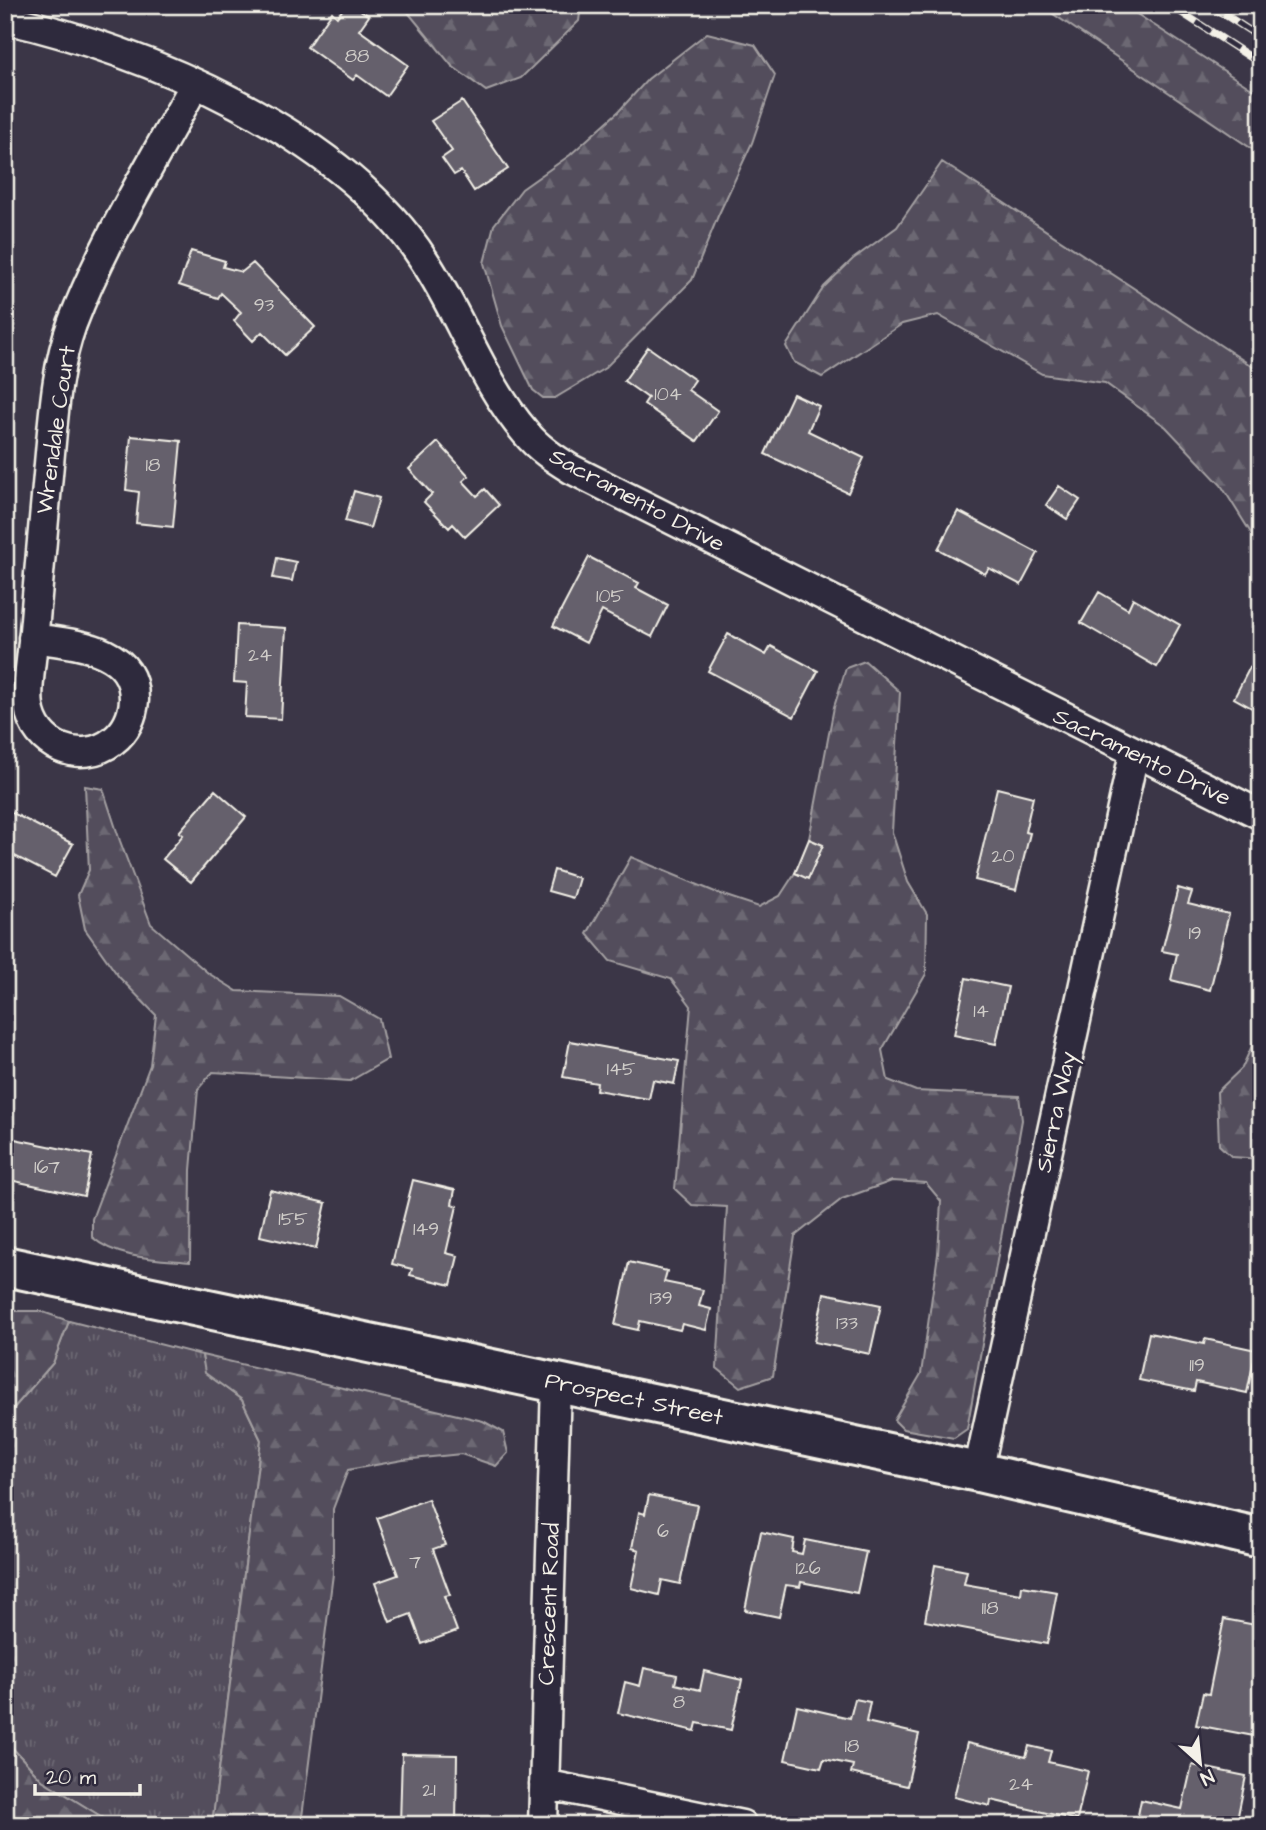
<svg xmlns="http://www.w3.org/2000/svg" width="1266" height="1830" font-family="'Architects Daughter',sans-serif">
<defs>
<pattern id="grass-tufts" width="24" height="20" patternUnits="userSpaceOnUse" patternTransform="scale(1.75)"><rect width="24" height="20" fill="#534e5c"/><path d="M3 7l-1-3M5 7V3M7 7l1-3M15 17l-1-3M17 17v-4M19 17l1-3" fill="none" stroke="#6c6873"/></pattern>
<pattern id="forest-firs" width="22" height="20" patternUnits="userSpaceOnUse" patternTransform="scale(1.75)"><rect width="22" height="20" fill="#534e5c"/><path d="M5 1l3.5 6h-7zM16 11l3.5 6h-7z" fill="#6c6873"/></pattern>
</defs>
<rect width="100%" height="100%" fill="#3b3647"/>
<filter id="ink" filterUnits="userSpaceOnUse"><feTurbulence type="fractalNoise" baseFrequency=".0143" numOctaves="2"/><feDisplacementMap in="SourceGraphic" scale="14" xChannelSelector="R" yChannelSelector="G"/><feConvolveMatrix kernelMatrix="1 2 1 2 8 2 1 2 1" color-interpolation-filters="sRGB"/></filter>
<g filter="url(#ink)">
<!-- grass -->
<path fill="url(#grass-tufts)" stroke="#a4a0a2" stroke-width="2" d="M69,1321L202,1355L206,1373L242,1400L261,1440L212,1825H115L42,1780L5,1740V1418L53,1363Z"/>
<!-- forest -->
<path fill="url(#forest-firs)" stroke="#a4a0a2" stroke-width="2" d="M402,5H581L579,21L521,78L486,91L452,66Z
M1040,5H1123L1261,95V155Z
M707,33L755,45L775,75L752,143L718,216L692,280L605,368L555,398H543L533,390L502,326L484,263L494,225L522,189L570,155L619,111L648,79Z
M942,162L1261,372V544L1256,541L1221,485L1166,427L1105,383L1042,374L938,315L902,324L822,377L794,362L786,346L824,287L853,259L897,227Z
M865,661L900,692L892,832L908,882L927,914L926,974L882,1050L888,1080L916,1091L1019,1096L1022,1120L967,1429L954,1438L903,1429L894,1420L921,1374L938,1254L941,1201L926,1183L892,1181L842,1199L795,1236L773,1376L740,1387L717,1368L727,1207L692,1205L675,1189L691,1006L671,979L610,961L587,934L631,857L720,894L759,907L780,896L795,873L808,878L823,845L809,839L834,707L846,668Z
M85,786L103,789L120,841L151,924L208,973L237,991L339,996L379,1019L388,1059L350,1081L213,1072L198,1089L191,1170L190,1262C158,1259 116,1259 92,1237V1219L150,1065L156,1015L119,977L85,929L78,895L89,870Z
M1261,1026V1159L1232,1157L1219,1145L1217,1092L1242,1068Z
M5,1311H40L69,1321L53,1363L5,1418Z
M202,1355L483,1421L503,1432L508,1453L496,1466L461,1454L403,1460L348,1470L333,1509V1574L301,1825H212L261,1440L242,1400L205,1373Z
M5,1740L42,1780L115,1825H9L5,1815Z"/>
<!-- building -->
<path fill="#65616c" stroke="#f4f1e8" stroke-width="2" d="M346,5H353L369,16L359,30L408,65L386,96L357,75L353,80L307,47L332,12L337,17Z
M462,101L508,169L474,191L461,171L454,175L442,158L452,151L431,121Z
M5,126L14,128L5,158Z
M191,251L225,261L223,267L242,272L253,263L315,327L285,355L262,332L253,341L234,321L241,312L221,293L218,298L179,285Z
M648,347L695,380L688,390L718,411L697,441L644,404L648,398L624,381Z
M793,394L819,406L808,431L864,458L848,493L765,454Z
M131,436L181,441L173,527L136,523L139,492L126,490Z
M438,442L469,476L463,481L477,496L485,489L499,505L465,537L453,524L449,528L424,502L432,494L409,469Z
M1059,486L1080,500L1067,519L1046,505Z
M354,491L379,498L370,528L345,521Z
M958,511L1038,553L1021,585L989,568L985,574L938,549Z
M589,557L639,583L636,588L668,605L652,637L602,611L586,643L553,626Z
M277,558L296,562L292,581L273,578Z
M1099,592L1128,609L1133,598L1180,625L1157,667L1081,623Z
M237,625L286,628L281,719L245,717L247,683L234,682Z
M728,634L766,655L771,646L818,671L794,717L708,671Z
M1250,667L1261,672V713L1234,698Z
M997,788L1033,797L1025,832L1030,833L1016,890L975,880Z
M215,790L246,817L191,882L163,859L183,835L179,832Z
M5,809L73,844L55,877L5,851Z
M809,839L823,845L808,879L795,873Z
M554,870L579,878L573,898L548,891Z
M1178,888L1192,892L1188,904L1229,914L1210,990L1171,980L1177,954L1162,951Z
M966,978L1008,987L996,1044L954,1035Z
M570,1041L679,1061L674,1084L653,1080L649,1099L596,1090L597,1083L563,1077Z
M5,1137L92,1155L84,1196L5,1179Z
M413,1180L455,1190L452,1204L457,1206L446,1253L458,1256L451,1285L410,1275L412,1269L392,1264Z
M270,1190L326,1203L316,1249L260,1236Z
M629,1262L667,1271L664,1282L703,1290L699,1306L711,1309L706,1330L682,1324L680,1330L640,1321L638,1330L615,1325Z
M824,1293L881,1305L870,1354L814,1342Z
M1149,1333L1204,1344L1205,1339L1256,1350L1247,1393L1196,1382L1194,1391L1139,1380Z
M649,1495L697,1505L680,1584L662,1580L659,1595L631,1588L639,1550L632,1548L639,1512L645,1514Z
M428,1499L445,1545L433,1549L450,1595L444,1596L457,1631L422,1644L411,1614L390,1622L375,1583L398,1575L377,1518Z
M761,1532L794,1539L792,1552L802,1554L805,1540L866,1552L857,1593L801,1582L800,1587L786,1585L779,1617L745,1610Z
M935,1565L967,1571L964,1584L1021,1594L1022,1586L1057,1592L1047,1644L925,1621Z
M1224,1619L1261,1626V1683L1256,1699L1261,1700L1254,1736L1196,1725L1203,1693L1209,1694Z
M644,1668L677,1675L675,1684L700,1690L704,1671L742,1680L731,1730L697,1723L695,1731L618,1713L625,1682L640,1686Z
M855,1699L870,1702L866,1722L919,1734L907,1786L851,1773L853,1765L824,1759L821,1768L785,1760L797,1706L850,1718Z
M967,1743L1026,1757L1029,1746L1051,1751L1048,1762L1088,1771L1077,1820L991,1800L990,1806L954,1797Z
M402,1754L457,1755L456,1825H392L400,1824Z
M1192,1765L1246,1776L1236,1825H1136L1141,1800L1182,1809Z"/>
<g fill="none" stroke-linecap="round" stroke-linejoin="round">
<!-- street casing -->
<g stroke="#f4f1e8" stroke-width="33">
<path id="street" d="M5,19C147,51 342,133 424,260C461,316 482,382 526,433C538,448 555,459 571,469L1261,815
M33,638C72,644 135,646 134,700C133,716 126,731 113,741C81,766 34,746 29,706C27,694 29,681 30,669C33,645 35,620 37,596C41,548 46,501 50,453C54,410 57,365 72,324C104,240 153,162 195,84
M978,1472L1134,753
M544,1784L742,1825
M543,1825L556,1383"/>
</g>
<!-- secondary casing -->
<g stroke="#f4f1e8" stroke-width="44">
<path id="secondary" d="M5,1266L978,1472L1261,1538"/>
</g>
<!-- street -->
<use href="#street" stroke="#2f2a3d" stroke-width="28"/>
<!-- secondary -->
<use href="#secondary" stroke="#2f2a3d" stroke-width="38"/>
<!-- rail casing -->
<g stroke="#f4f1e8" stroke-width="8">
<path id="rail" d="M1170,5L1261,64
M1210,5L1261,38
M1254,5L1261,9"/>
</g>
<!-- rail -->
<use href="#rail" stroke="#2f2a3d" stroke-width="5" stroke-dasharray="16" stroke-linecap="butt"/>
</g>
</g>
<g text-anchor="middle" dominant-baseline="central" stroke-width="5" stroke-linejoin="round" paint-order="stroke">
<!-- number labels -->
<g font-size="19" fill="#d0cdc9">
<text x="357" y="56">88</text>
<text x="264" y="305">93</text>
<text x="668" y="394">104</text>
<text x="153" y="465">18</text>
<text x="610" y="596">105</text>
<text x="260" y="655">24</text>
<text x="1003" y="856">20</text>
<text x="1195" y="933">19</text>
<text x="981" y="1011">14</text>
<text x="621" y="1069">145</text>
<text x="47" y="1167">167</text>
<text x="293" y="1219">155</text>
<text x="426" y="1229">149</text>
<text x="661" y="1298">139</text>
<text x="847" y="1323">133</text>
<text x="1197" y="1365">119</text>
<text x="663" y="1531">6</text>
<text x="415" y="1562">7</text>
<text x="808" y="1568">126</text>
<text x="990" y="1608">118</text>
<text x="679" y="1702">8</text>
<text x="852" y="1746">18</text>
<text x="1021" y="1784">24</text>
<text x="429" y="1790">21</text>
</g>
<!-- street labels -->
<g font-size="23" fill="#f4f1e8" stroke="#2f2a3d">
<text transform="translate(56 430) rotate(-82)">Wrendale Court</text>
<text transform="translate(637 500) rotate(28)">Sacramento Drive</text>
<text transform="translate(1142 757) rotate(26)">Sacramento Drive</text>
<text transform="translate(1056 1112) rotate(-78)">Sierra Way</text>
<text transform="translate(634 1399) rotate(12)">Prospect Street</text>
<text transform="translate(549 1604) rotate(-88)">Crescent Road</text>
</g>
</g>
<!-- margin -->
<rect width="1266" height="1830" fill="none" stroke="#2f2a3d" stroke-width="28"/>
<rect x="14" y="14" width="1238" height="1802" fill="none" stroke="#f4f1e8" stroke-width="2.5" filter="url(#ink)"/>
<!-- north arrow -->
<g transform="translate(1200 1763) rotate(153)" stroke="#2f2a3d" stroke-width="5" paint-order="stroke">
<path d="M0-5L12 26L0 18L-12 26Z" fill="#f4f1e8"/>
<text y="-10" font-size="19" font-weight="bold" text-anchor="middle" fill="#f4f1e8">N</text>
</g>
<!-- scale -->
<path d="M35 1784v10h105v-10" fill="none" stroke="#f4f1e8" stroke-width="3.5"/>
<text x="46" y="1784" font-size="21" fill="#f4f1e8" stroke="#2f2a3d" stroke-width="5" paint-order="stroke">20 m</text>
</svg>
